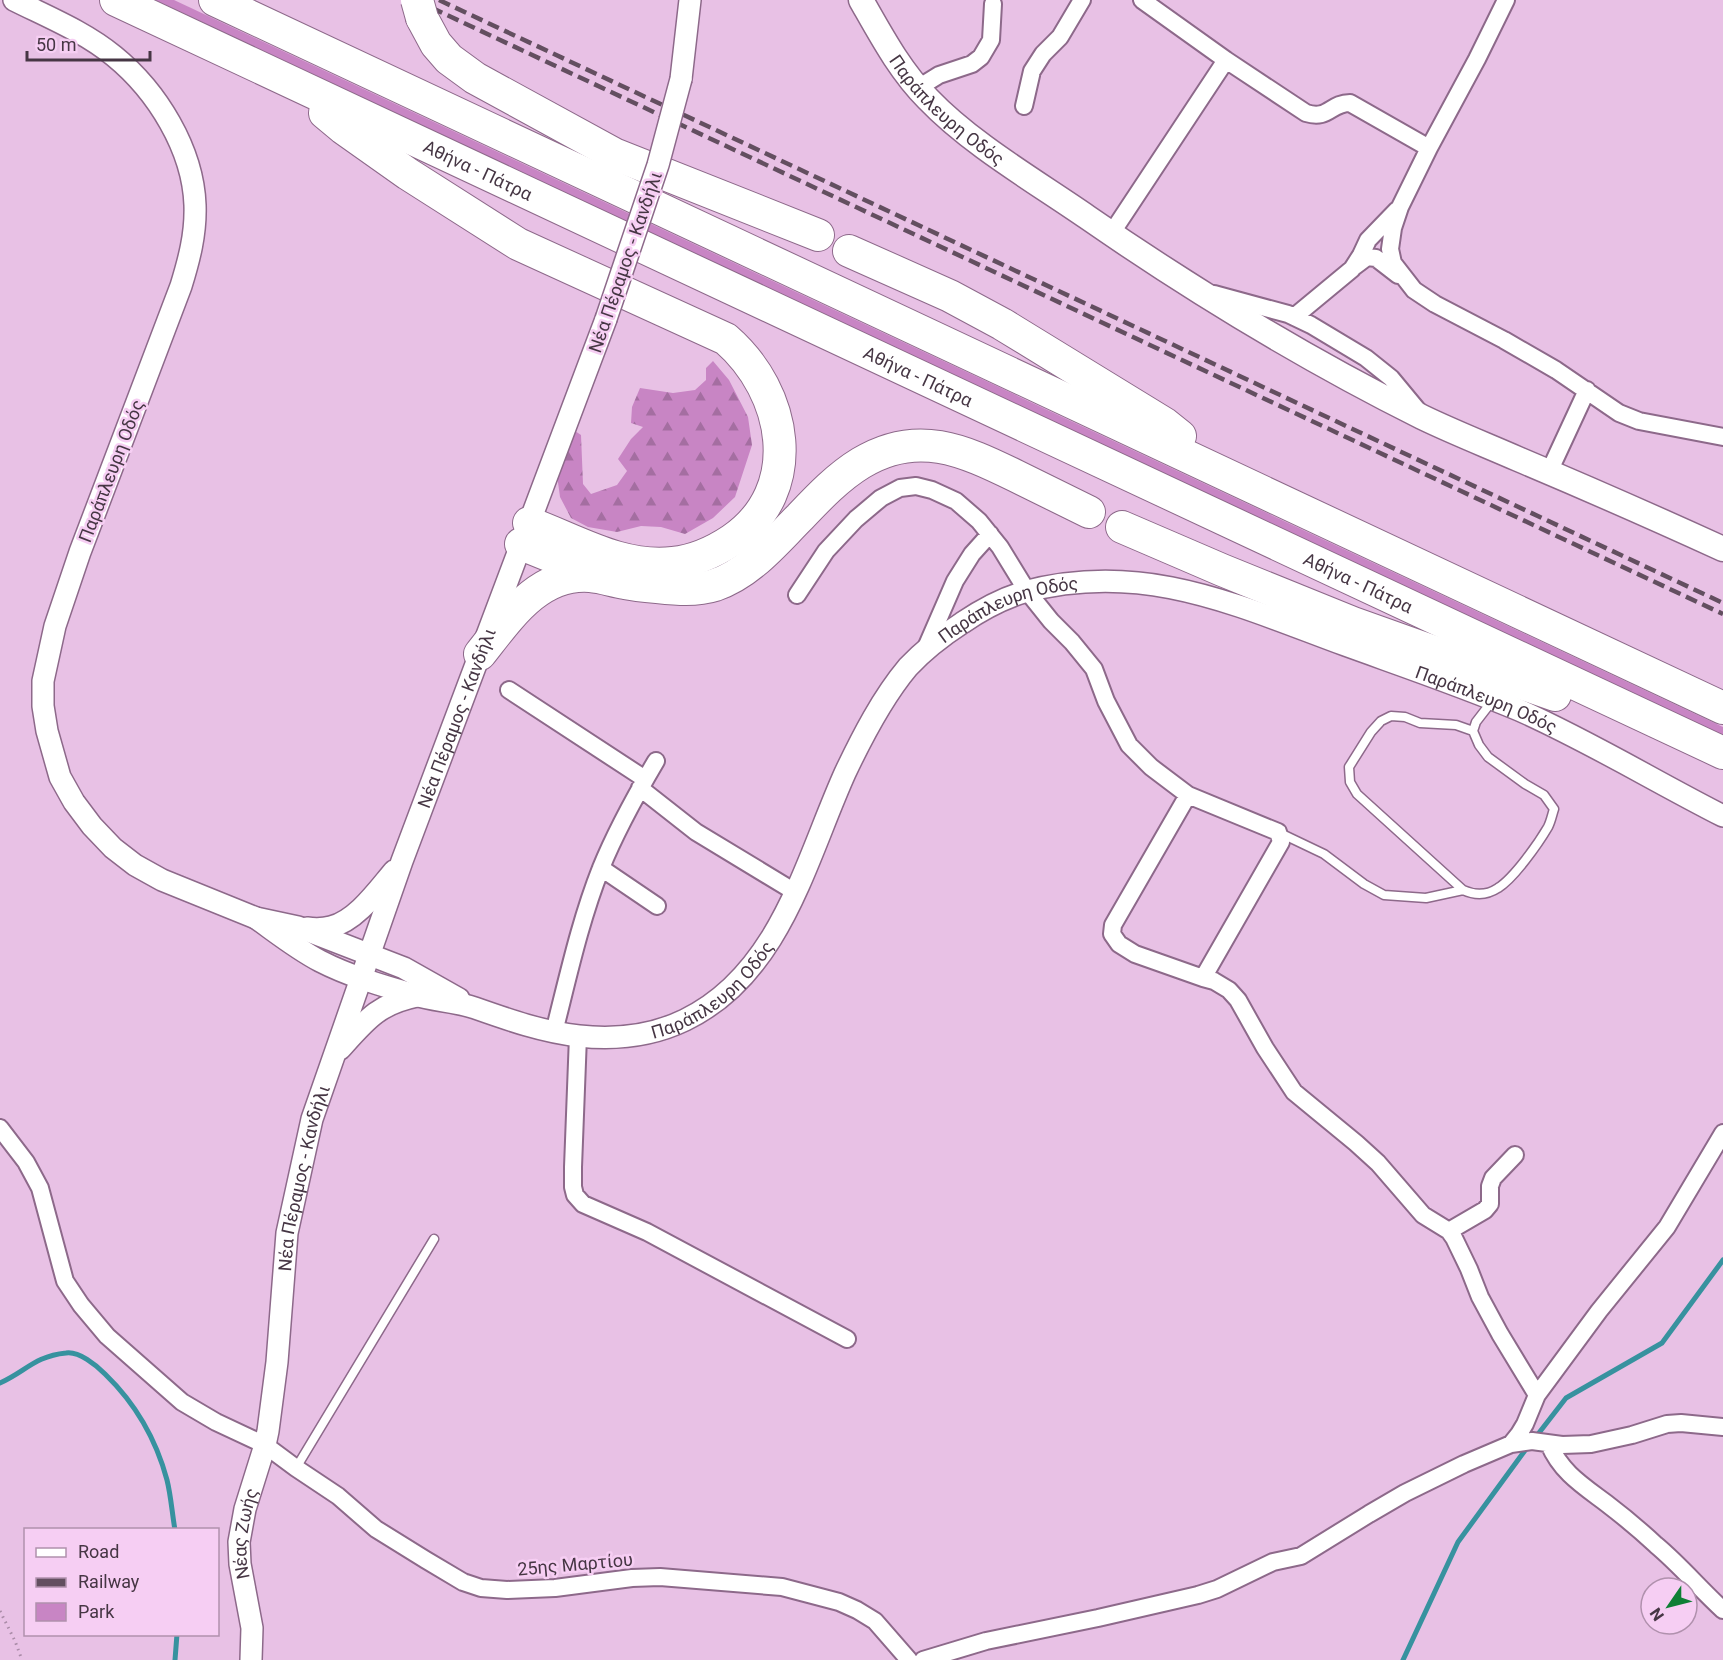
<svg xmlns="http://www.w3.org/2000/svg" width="1723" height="1660" font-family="Roboto,sans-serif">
<defs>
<pattern id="forest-firs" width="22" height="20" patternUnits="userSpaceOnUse" patternTransform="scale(1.5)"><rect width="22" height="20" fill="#c885c4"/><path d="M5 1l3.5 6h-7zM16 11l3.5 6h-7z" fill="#a46ea1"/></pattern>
</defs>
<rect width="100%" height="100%" fill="#e8c1e5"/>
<!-- green -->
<path fill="#c885c4" d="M155,0H174L1723,727V736Z"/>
<!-- forest -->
<path fill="url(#forest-firs)" d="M713,361L729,380L748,417L752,445L735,497L713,518L685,534L661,527L641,526L617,532L588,527L571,518L560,497L557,475L575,431L581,435L583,484L591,494L617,485L627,471L618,459L631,439L643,427L631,423L632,407L640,388L673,393L695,390L706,380V368Z"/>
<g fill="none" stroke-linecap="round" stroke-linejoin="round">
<!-- stream -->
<path stroke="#37929f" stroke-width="5" d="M0,1383C25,1372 35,1356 66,1353C79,1351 96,1365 105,1374C135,1403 156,1439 167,1480C171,1496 172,1513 175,1530
M1535,1438L1566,1398L1662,1343L1723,1260
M175,1660L177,1634
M1403,1660L1458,1542L1529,1445"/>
<!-- service casing -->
<g stroke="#8d698a" stroke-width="11">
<path id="service" d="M1473,731L1456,725L1420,723L1405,717L1391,716L1381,721L1371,732L1349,767L1350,782L1357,794L1463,890C1474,895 1486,896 1498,888C1514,878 1538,844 1548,827C1551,821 1552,815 1554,809L1544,795L1525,784L1488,757L1479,745L1473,731L1476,722L1493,700
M1280,833L1324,854L1364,884L1384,895L1426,898L1463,890
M296,1468L434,1239"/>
</g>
<!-- minor casing -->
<g stroke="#8d698a" stroke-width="20">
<path id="minor" d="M1142,0L1226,60L1306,113C1329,120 1330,103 1350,103L1429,148
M1506,0L1477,59L1429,148L1400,207L1393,228L1390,249L1393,263L1414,290L1435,304L1504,340L1556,370L1619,413L1639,421L1723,437
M918,88L939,75L972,64L981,57L991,40L993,4
M1024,106L1032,71L1043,54L1060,37L1082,0
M1111,234L1226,60
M1355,266L1367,257L1376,258L1398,275
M1214,294L1288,314L1311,325L1366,358L1391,378L1420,413
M1294,317L1352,269L1361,255L1368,240L1397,210
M1549,472L1587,390
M797,595L826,551L856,519L881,498L900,488L916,486L932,490L956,501L979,521L1000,547L1027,591L1051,621L1072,642L1094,669L1106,701L1129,745L1151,767L1188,795L1278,832L1281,842L1203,978
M925,650L955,581L972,554L990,534
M509,690L645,779
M640,788L696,832L795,892
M1188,795L1113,925L1112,934L1119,944L1135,954L1203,978L1214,981L1229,990L1238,1000L1265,1048L1294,1092L1356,1143L1378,1163L1423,1215L1449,1231L1454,1238L1469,1269L1480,1297L1500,1334L1537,1395
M601,868L657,906
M554,1032C568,977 580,921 601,868C616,831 636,795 656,761
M578,1036L573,1167V1187L575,1195L583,1204L647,1232L847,1339
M0,1128L26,1162L40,1188L65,1281L81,1305L107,1336L182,1402L216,1422L265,1445L296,1468L338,1496L376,1529L426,1560L463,1582L481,1588L507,1590L555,1588L632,1578L660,1577L782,1587L839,1602L857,1610L875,1621L909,1660
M1449,1231L1485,1210L1490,1204V1186L1493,1178L1515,1155
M1511,1444L1519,1434L1525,1424L1537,1395L1599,1311L1667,1227L1723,1133
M1549,1444C1561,1472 1582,1485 1606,1503C1623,1516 1640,1530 1656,1545C1680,1565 1700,1589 1723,1610
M923,1660L986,1641L1098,1618L1198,1595L1217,1589L1273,1562L1301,1556L1369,1514L1405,1493L1464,1464L1511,1444L1532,1441L1562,1445L1591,1444L1632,1435L1667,1424L1681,1423L1723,1427"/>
</g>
<!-- tertiary casing -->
<g stroke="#8d698a" stroke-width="24">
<g id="tertiary">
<path d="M14,0C48,17 85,32 114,56C157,91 193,149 195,205C196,234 189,260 181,286L80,552L55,626L43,681V706L47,731L60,777L74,802L92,826L113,848L135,865L162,880L256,918L298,927L404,968L459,999"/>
<path d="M681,79L690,0"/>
<path id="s1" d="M256,918C277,933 297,949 320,961C349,976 383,986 415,995C434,1001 456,1001 475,1008C509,1020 543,1032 579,1036C616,1040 652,1036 685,1020C780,974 805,862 845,773C862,737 882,698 908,667C924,650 942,636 962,623C981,610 1001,599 1024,592C1143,560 1236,605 1345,645C1403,666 1462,686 1519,710C1589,741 1654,781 1723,816"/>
<path d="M307,928C315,929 323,929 331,927C357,920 377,891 394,871"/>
<path d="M340,1049C366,1020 378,1004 417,996"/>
<path id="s2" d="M251,1660L252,1628L240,1564L239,1542L245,1509L265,1445L268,1431L277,1362L287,1233L312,1119L402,861L606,319"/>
</g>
</g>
<!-- secondary casing -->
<g stroke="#8d698a" stroke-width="27">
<g id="secondary">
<path id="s3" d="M861,0C881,35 900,71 928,99C971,144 1035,181 1087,217C1194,291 1306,359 1422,417C1453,432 1486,445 1518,459C1587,488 1655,518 1723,549"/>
</g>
</g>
<!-- motorway casing -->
<g stroke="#8d698a" stroke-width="34">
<g id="motorway">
<path id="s4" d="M116,0L1723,753"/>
<path d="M215,0L1723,708"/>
<path d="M422,18L436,44L449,59L475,78L614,154L818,235"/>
<path d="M325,113L343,128L408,174L518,244L726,339C787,392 805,490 732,540C714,552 693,561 673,563C621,569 576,540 529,523"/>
<path d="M849,251L950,296L1002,324L1165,424L1180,436"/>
<path d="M1122,527L1222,570L1353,623L1555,695"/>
<path d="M521,544L595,574"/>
<path d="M480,654C508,619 538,572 590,576C602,577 613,581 625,583C635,585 646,586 657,587C676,589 696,591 715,585C750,573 775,542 800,517C819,497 838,477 861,463C917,429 963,450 1016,476C1040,488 1065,500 1089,512"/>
</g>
</g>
<!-- path -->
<path stroke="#a98ba7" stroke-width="3" stroke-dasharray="1.5 4.5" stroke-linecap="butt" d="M0,1611L15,1641L22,1660"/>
<!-- service -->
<use href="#service" stroke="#fff" stroke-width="8"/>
<!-- minor -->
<use href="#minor" stroke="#fff" stroke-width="16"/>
<!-- tertiary -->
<use href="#tertiary" stroke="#fff" stroke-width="21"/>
<!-- secondary -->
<use href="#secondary" stroke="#fff" stroke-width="24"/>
<!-- motorway -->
<use href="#motorway" stroke="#fff" stroke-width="32"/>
<!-- rail -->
<path stroke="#634f60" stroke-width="4.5" stroke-dasharray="12 6" stroke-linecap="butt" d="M415,0L1723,614
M439,0L1723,603"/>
<!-- tertiary-bridge casing -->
<g stroke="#8d698a" stroke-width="24" stroke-linecap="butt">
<path id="tertiary-bridge" d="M606,319L658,165L681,79"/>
</g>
<!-- motorway-bridge casing -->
<g stroke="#8d698a" stroke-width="34" stroke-linecap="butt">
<path id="motorway-bridge" d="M417,0L422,18"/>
</g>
<!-- tertiary-bridge -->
<use href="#tertiary-bridge" stroke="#fff" stroke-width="21"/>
<!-- motorway-bridge -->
<use href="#motorway-bridge" stroke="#fff" stroke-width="32"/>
</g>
<g text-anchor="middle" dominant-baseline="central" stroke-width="5" stroke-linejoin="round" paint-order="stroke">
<!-- street labels -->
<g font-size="18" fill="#463644" stroke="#f6cef3">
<text stroke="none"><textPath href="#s3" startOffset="141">Παράπλευρη Οδός</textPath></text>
<text stroke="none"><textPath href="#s4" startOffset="400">Αθήνα - Πάτρα</textPath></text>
<text transform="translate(625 262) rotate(-71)">Νέα Πέραμος - Κανδήλι</text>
<text stroke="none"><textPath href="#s4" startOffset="886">Αθήνα - Πάτρα</textPath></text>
<text transform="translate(111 471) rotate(-69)">Παράπλευρη Οδός</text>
<text stroke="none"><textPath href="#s4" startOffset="1372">Αθήνα - Πάτρα</textPath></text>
<text stroke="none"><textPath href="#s1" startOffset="1000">Παράπλευρη Οδός</textPath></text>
<text stroke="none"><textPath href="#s1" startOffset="1504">Παράπλευρη Οδός</textPath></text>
<text stroke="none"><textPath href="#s2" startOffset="976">Νέα Πέραμος - Κανδήλι</textPath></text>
<text stroke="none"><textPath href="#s1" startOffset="496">Παράπλευρη Οδός</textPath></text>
<text stroke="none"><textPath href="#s2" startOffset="490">Νέα Πέραμος - Κανδήλι</textPath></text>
<text stroke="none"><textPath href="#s2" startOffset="128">Νέας Ζωής</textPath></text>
<text transform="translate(575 1564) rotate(-5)">25ης Μαρτίου</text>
</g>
</g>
<!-- legend -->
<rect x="24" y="1528" width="195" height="108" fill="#f6cef3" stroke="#b091ad" stroke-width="1.5"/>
<rect x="36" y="1548" width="30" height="9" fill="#ffffff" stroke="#b091ad" stroke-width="1.5"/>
<text x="78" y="1558" font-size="18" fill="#463644">Road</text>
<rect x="36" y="1578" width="30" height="9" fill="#634f60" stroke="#b091ad" stroke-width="1.5"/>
<text x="78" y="1588" font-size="18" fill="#463644">Railway</text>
<rect x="36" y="1603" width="30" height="18" fill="#c885c4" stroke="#b091ad" stroke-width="1.5"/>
<text x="78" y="1618" font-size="18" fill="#463644">Park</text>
<!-- north arrow -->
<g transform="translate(1669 1606) rotate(235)"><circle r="28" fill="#f6cef3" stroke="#b091ad" stroke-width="1.5"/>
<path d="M0-4.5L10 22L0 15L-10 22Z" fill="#0e7f35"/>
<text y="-9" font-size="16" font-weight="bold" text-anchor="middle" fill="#463644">N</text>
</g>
<!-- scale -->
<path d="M27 51v9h123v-9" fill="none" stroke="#463644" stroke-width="3"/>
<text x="36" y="51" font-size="18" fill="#463644" stroke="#f6cef3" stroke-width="4.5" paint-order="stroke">50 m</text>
</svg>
